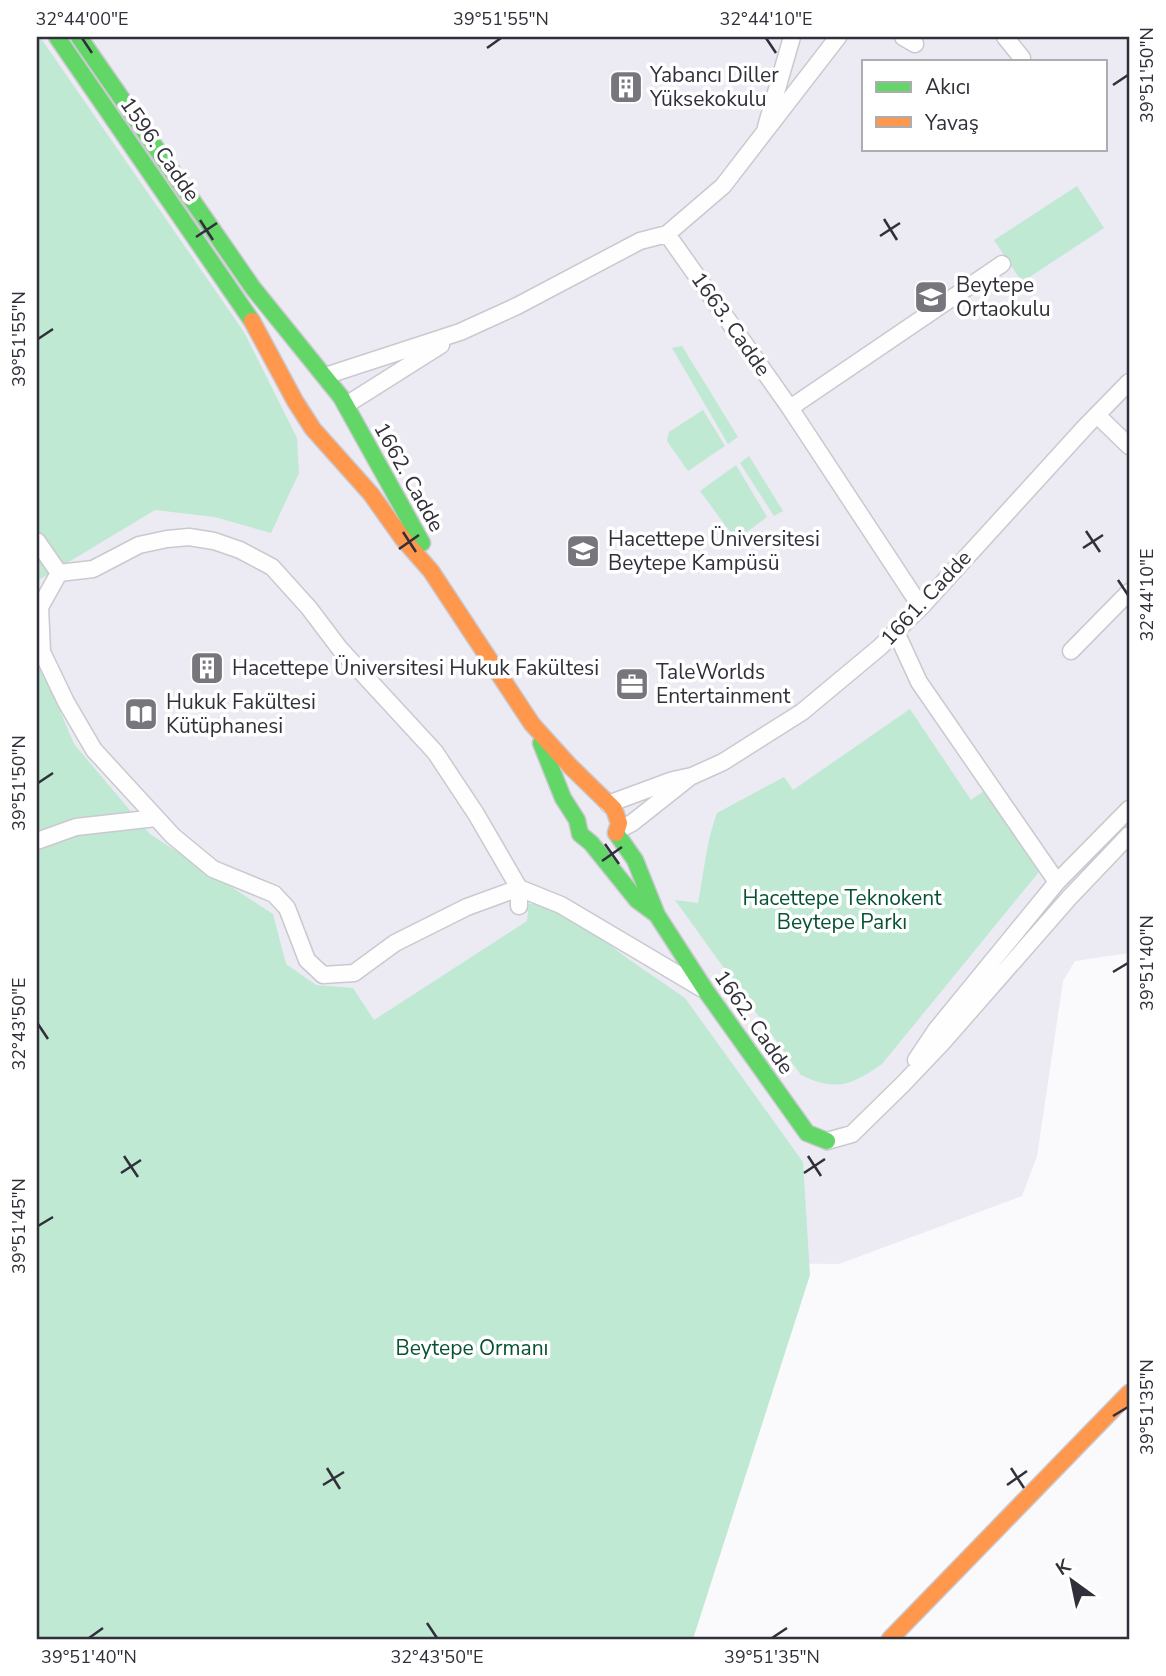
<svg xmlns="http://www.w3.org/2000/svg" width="1166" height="1676" font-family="'Nunito Sans',sans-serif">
<rect width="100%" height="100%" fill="#faf9fc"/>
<!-- built -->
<path fill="#eceaf3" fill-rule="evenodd" d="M37,37H1129V953L1075,961L1063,981L1037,1156L1022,1196L839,1264L618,1261L37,1063ZM863,61H1105V149H863Z"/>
<!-- green -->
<path fill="#bfe9d3" d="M37,37H40L244,332L297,438L299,473L271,533L215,517L155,510L37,581Z
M1077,186L1104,228L1022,282L994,240Z
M682,346L738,437L728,444L672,348Z
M703,410L725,446L688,471L667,441L669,432Z
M749,456L783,511L774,516L740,463Z
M736,465L767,517L736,540L700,491Z
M37,656L74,744L150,834L273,914L286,964L316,985L353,988L374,1020L527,921L528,912L524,905L540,902L594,932L624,956L685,998L803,1162L810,1275L693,1639H37Z
M910,709L971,800L988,788L1043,867L882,1064C852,1085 836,1092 801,1075L675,900L698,903C704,873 706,842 717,813L784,777L793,790Z"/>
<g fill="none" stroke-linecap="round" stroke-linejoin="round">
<!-- street casing -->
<g stroke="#cac9cf" stroke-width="19">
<path id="street" d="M903,37L915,44L910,37
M1005,37L1022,58
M766,127L792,37
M667,234L790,408L921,607
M325,376L460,332L517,306L640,241L667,234L723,186L838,37
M346,405L441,345
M790,408L1002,264
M1097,415L1129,446
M37,541L59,573
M896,632L919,682L1057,882
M1071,651L1129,592
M608,804L673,780L692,776L723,762L802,712L880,647L921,607L1086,426L1129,382
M618,830L632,823L690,777
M37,841L76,827L156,818
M519,906V888L476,814L435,752L340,649L309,608L272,567L240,550L214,541L189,537L167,539L139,545L93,569L59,573L40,607L42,652L66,702L94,750L173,836L213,869L274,894L287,908L307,960L323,975L354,973L395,943L467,907L519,888L561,905L701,988
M916,1060L936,1030L1057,882L1129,809
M827,1141L852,1134L903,1084L942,1043L1069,898L1129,835"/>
</g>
<!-- fast casing -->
<g stroke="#cac9cf" stroke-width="19">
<path id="fast" d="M57,37L252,321
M79,37L253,288L341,397L422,543
M541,743L563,798L577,820L580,834L591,843L637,900L656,914
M616,833L635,860L657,915L706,991L807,1133L827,1141"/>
</g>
<!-- slow casing -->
<g stroke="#cac9cf" stroke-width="19">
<path id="slow" d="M252,321L295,401L313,429L371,494L403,539L431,571L532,724L570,766L614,809L619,823L616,833
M890,1639L1129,1393"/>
</g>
<!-- street -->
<use href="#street" stroke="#fefeff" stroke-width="16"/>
<!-- fast -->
<use href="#fast" stroke="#63d668" stroke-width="16"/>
<!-- slow -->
<use href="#slow" stroke="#ff974d" stroke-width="16"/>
</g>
<!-- ticks -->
<path fill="none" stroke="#312f39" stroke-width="2.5" d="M82,38L92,53M766,38L776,53M487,48L501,38M1113,85L1128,75M884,219L897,240M200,220L213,240M880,236L900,223M196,237L217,223M38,339L53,329M1086,531L1100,552M403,532L416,552M1083,548L1103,535M399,549L419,535M1118,580L1128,595M38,783L53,773M605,844L619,864M602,861L622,847M1113,972L1128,963M38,1024L48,1039M124,1156L138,1177M808,1156L821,1176M121,1173L141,1160M804,1173L825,1159M38,1226L53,1217M1113,1416L1128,1407M327,1468L340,1489M1011,1468L1024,1488M323,1485L344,1472M1007,1485L1027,1471M427,1623L437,1638M89,1638L103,1628M772,1638L787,1628"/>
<!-- icons -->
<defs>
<g id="building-square" transform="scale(1.75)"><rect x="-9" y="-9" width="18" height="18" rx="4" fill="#77767d" stroke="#fff"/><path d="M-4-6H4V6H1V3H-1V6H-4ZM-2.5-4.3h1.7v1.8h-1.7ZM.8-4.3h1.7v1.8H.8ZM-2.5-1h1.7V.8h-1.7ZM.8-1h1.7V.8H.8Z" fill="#fff"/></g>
<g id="school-square" transform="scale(1.75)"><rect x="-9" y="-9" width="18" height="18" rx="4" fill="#77767d" stroke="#fff"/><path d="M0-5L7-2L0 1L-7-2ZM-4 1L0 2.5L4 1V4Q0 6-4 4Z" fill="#fff"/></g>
<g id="university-square" transform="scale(1.75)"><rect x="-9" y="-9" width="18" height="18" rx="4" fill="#77767d" stroke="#fff"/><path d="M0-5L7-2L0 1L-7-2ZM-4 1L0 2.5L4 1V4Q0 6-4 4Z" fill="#fff"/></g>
<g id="office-square" transform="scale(1.75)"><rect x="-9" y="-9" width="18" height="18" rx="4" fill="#77767d" stroke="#fff"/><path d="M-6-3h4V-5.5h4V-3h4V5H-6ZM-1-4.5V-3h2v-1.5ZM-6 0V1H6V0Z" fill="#fff"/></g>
<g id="library-square" transform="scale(1.75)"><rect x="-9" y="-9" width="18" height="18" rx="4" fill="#77767d" stroke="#fff"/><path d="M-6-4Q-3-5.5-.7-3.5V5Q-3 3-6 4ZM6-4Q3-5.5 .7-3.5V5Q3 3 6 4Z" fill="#fff"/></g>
</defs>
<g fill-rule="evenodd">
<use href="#building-square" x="626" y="87"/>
<use href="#school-square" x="931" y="297"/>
<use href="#university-square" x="583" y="551"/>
<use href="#building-square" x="207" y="668"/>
<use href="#office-square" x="632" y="684"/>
<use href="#library-square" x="141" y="714"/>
</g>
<g text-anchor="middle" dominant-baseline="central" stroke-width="7" stroke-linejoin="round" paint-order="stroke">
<!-- poi labels -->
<g font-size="21" fill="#312f39" stroke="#fff" text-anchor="start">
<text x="650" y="75">Yabancı Diller<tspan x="650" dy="24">Yüksekokulu</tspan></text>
<text x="956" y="285">Beytepe<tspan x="956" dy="24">Ortaokulu</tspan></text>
<text x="608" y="539">Hacettepe Üniversitesi<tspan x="608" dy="24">Beytepe Kampüsü</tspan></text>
<text x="232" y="668">Hacettepe Üniversitesi Hukuk Fakültesi</text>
<text x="656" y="672">TaleWorlds<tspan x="656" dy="24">Entertainment</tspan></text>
<text x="166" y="702">Hukuk Fakültesi<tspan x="166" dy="24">Kütüphanesi</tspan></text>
</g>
<!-- street labels -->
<g font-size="21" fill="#312f39" stroke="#fff">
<text transform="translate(160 149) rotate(55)">1596. Cadde</text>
<text transform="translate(731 324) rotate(55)">1663. Cadde</text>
<text transform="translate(409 477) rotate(61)">1662. Cadde</text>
<text transform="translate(926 598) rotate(-47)">1661. Cadde</text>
<text transform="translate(754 1022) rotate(55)">1662. Cadde</text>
</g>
<!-- park labels -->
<g font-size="21" fill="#065233" stroke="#fff">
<text x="842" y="898">Hacettepe Teknokent<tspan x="842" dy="24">Beytepe Parkı</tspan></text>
<text x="472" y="1348">Beytepe Ormanı</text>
</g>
</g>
<!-- border -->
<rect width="1166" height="1676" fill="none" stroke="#ffffff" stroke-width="77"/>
<!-- legend -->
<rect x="862" y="60" width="245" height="91" fill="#ffffff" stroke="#adacb0" stroke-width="2"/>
<rect x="876" y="82" width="35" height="10" fill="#63d668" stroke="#adacb0" stroke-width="2"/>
<text x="925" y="94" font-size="21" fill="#312f39">Akıcı</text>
<rect x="876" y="117" width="35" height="10" fill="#ff974d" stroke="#adacb0" stroke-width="2"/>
<text x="925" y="130" font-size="21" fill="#312f39">Yavaş</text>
<!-- north arrow -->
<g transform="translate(1072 1581) rotate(327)" stroke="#ffffff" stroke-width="5" paint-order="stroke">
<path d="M0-5L12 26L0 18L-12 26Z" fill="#312f39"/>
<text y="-10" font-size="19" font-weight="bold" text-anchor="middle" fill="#312f39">K</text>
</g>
<rect x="38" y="38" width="1090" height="1600" fill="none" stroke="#312f39" stroke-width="2.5"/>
<g font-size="18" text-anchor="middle" fill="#312f39">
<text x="82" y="25">32°44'00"E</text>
<text x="501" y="25">39°51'55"N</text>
<text x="766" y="25">32°44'10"E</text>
<text transform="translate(1147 75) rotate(-90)" y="6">39°51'50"N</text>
<text transform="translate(19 339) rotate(-90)" y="6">39°51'55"N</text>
<text transform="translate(1147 595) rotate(-90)" y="6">32°44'10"E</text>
<text transform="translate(19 783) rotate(-90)" y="6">39°51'50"N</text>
<text transform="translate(1147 963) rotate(-90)" y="6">39°51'40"N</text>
<text transform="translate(19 1024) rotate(-90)" y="6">32°43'50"E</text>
<text transform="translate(19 1226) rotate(-90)" y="6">39°51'45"N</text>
<text transform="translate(1147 1407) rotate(-90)" y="6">39°51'35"N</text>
<text x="89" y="1663">39°51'40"N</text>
<text x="437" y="1663">32°43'50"E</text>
<text x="772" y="1663">39°51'35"N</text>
</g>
</svg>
